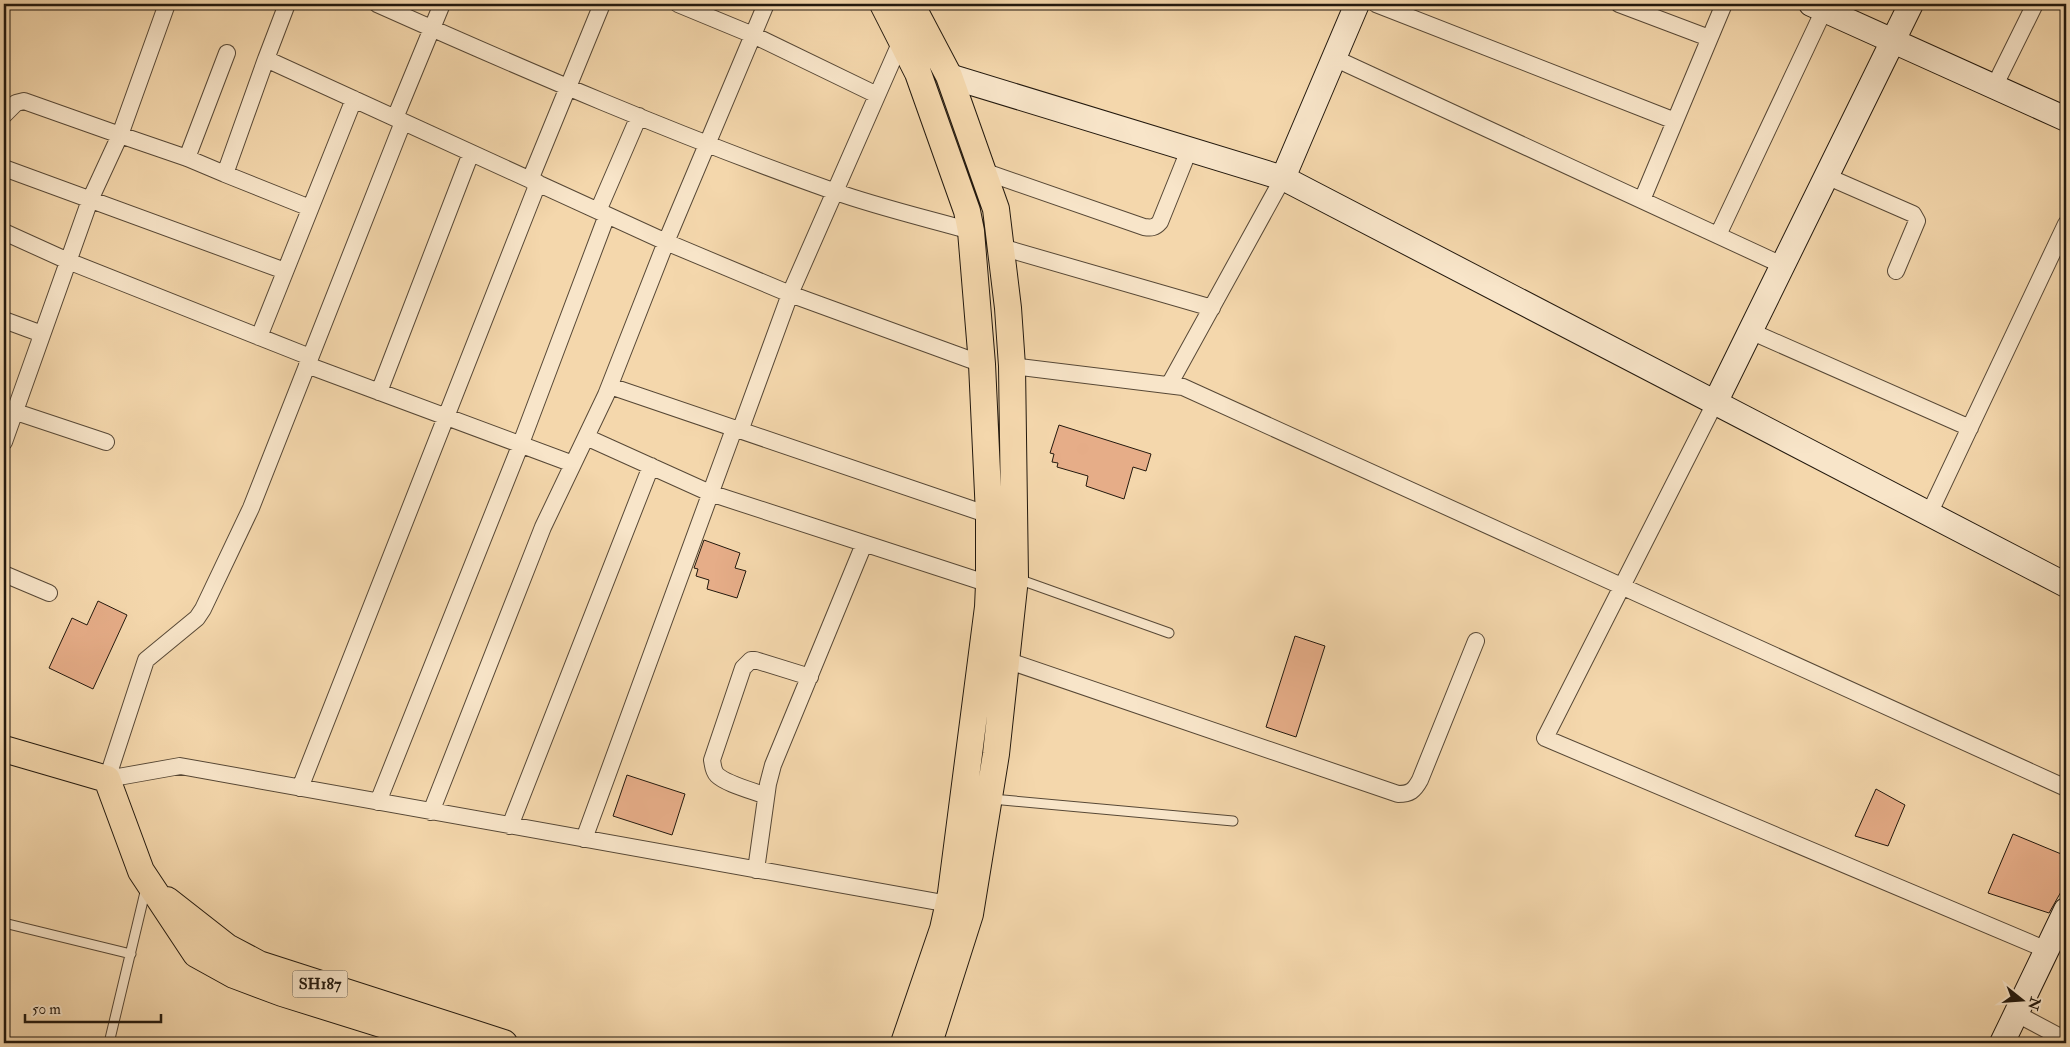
<svg xmlns="http://www.w3.org/2000/svg" width="2070" height="1047" font-family="'IM FELL Double Pica',serif">
<rect width="100%" height="100%" fill="#f4d7ac"/>
<filter id="stains"><feTurbulence type="fractalNoise" baseFrequency=".004" numOctaves="4"/><feColorMatrix values="0 0 0 0 .2 0 0 0 0 .09 0 0 0 0 .02 0 0 0 .5 -.17"/></filter>
<radialGradient id="worn" r=".72"><stop offset=".6" stop-color="#630" stop-opacity="0"/><stop offset="1" stop-color="#630" stop-opacity=".3"/></radialGradient>
<!-- building -->
<path fill="#e6ad88" stroke="#23190e" d="M1059,425L1151,454L1146,471L1133,467L1124,499L1086,486L1088,476L1057,467L1058,463L1052,462L1054,454L1050,453Z
M704,540L740,553L735,568L746,571L737,598L707,589L709,580L696,576L698,569L694,568Z
M98,601L127,615L93,689L49,668L72,618L87,625Z
M1295,636L1325,646L1296,737L1266,727Z
M627,775L685,794L672,835L613,816Z
M1876,789L1905,805L1888,846L1855,836Z
M2013,834L2066,856V883L2049,913L1988,893Z"/>
<g fill="none" stroke-linecap="round" stroke-linejoin="round">
<!-- lane casing -->
<g stroke="#574836" stroke-width="11">
<path id="lane" d="M1018,579L1169,633
M992,799L1233,821
M4,923L131,954
M109,1043L146,888"/>
</g>
<!-- street casing -->
<g stroke="#574836" stroke-width="18">
<path id="street" d="M287,4L266,59L666,242L790,294L982,364
M377,4C527,71 678,136 833,191C878,207 925,218 971,231
M678,4L753,35L877,95
M1376,4L1675,121
M1619,4L1709,38
M1334,58L1782,265
M1994,87L2035,4
M4,115L16,103L24,101L120,135L167,4
M395,118L442,4
M403,122L251,508L203,609L197,618L146,660L107,779L180,766L949,904
M187,158L227,53
M4,168L285,271
M983,171L1144,227C1151,228 1155,228 1160,222L1189,150
M225,174L310,208
M1826,176L1913,214L1917,221L1896,271
M530,180L602,4
M1642,200L1724,4
M598,211L639,116
M4,232L68,261L310,357
M1718,235L1824,10
M1001,247L1212,308
M4,320L42,334
M1750,331L1970,428
M259,337L354,99
M307,365L573,464
M1012,366L1183,387L2066,788
M1169,385L1283,178
M610,386L989,515
M379,392L471,153
M1715,403L1545,738L2047,950
M4,408L106,442
M740,431L790,294L901,41
M586,437L710,493L989,584
M4,442L90,200L120,135L187,158L225,174L266,59
M1929,514L2066,224
M4,574L49,593
M1006,660L1398,794C1410,794 1414,791 1420,780L1476,641
M300,788L538,183
M766,796C754,791 726,784 717,775C713,771 713,765 712,760L743,668L751,660H755L810,677
M378,802L520,446L607,215
M431,812L543,527L606,395L666,242L766,4
M510,826L651,466
M584,839L734,429
M756,870L768,784L773,765L864,544
M2017,1014L2066,1040"/>
</g>
<!-- secondary casing -->
<g stroke="#23190e" stroke-width="26">
<path id="secondary" d="M1811,4L2066,119
M949,76L1283,178L2066,585
M1283,178L1357,4
M1715,403L1911,4
M2002,1043L2066,910"/>
</g>
<!-- primary casing -->
<g stroke="#23190e" stroke-width="28">
<path id="primary" d="M883,4L918,73L967,211L971,231L982,364L989,515V584L988,607L951,893L943,929L904,1043
M911,4L949,76L996,209L1008,308L1012,366L1015,578L996,754L970,914L929,1043
M4,749L107,779L141,871L196,954L234,975L282,993L442,1043
M167,900L227,947L259,964L504,1043"/>
</g>
<!-- lane -->
<use href="#lane" stroke="#f8e5c9" stroke-width="9"/>
<!-- street -->
<use href="#street" stroke="#f8e5c9" stroke-width="16"/>
<!-- secondary -->
<use href="#secondary" stroke="#f8e5c9" stroke-width="24"/>
<!-- primary -->
<use href="#primary" stroke="#f4d7ac" stroke-width="26"/>
</g>
<g text-anchor="middle" dominant-baseline="central" stroke-width="5" stroke-linejoin="round" paint-order="stroke">
<!-- shield labels -->
<rect fill="#f8e5c9" stroke="#635646" stroke-width="1" x="292.5" y="970.5" width="55" height="27" rx="4"/>
<g font-size="16" font-weight="bold" fill="#23190e">
<text x="320" y="984">SH187</text>
</g>
</g>
<!-- margin -->
<rect width="2070" height="1047" fill="none" stroke="#f4d7ac" stroke-width="20"/>
<rect x="5" y="5" width="2060" height="1037" fill="none" stroke="#23190e" stroke-width="2.5"/>
<rect x="10" y="10" width="2050" height="1027" fill="none" stroke="#23190e"/>
<!-- north arrow -->
<g transform="translate(2022 1000) rotate(107)" stroke="#f8e5c9" stroke-width="4" paint-order="stroke">
<path d="M0-4L9 19L0 12L-9 19Z" fill="#23190e"/>
<text y="-8" font-size="14" font-weight="bold" text-anchor="middle" fill="#23190e">N</text>
</g>
<!-- scale -->
<path d="M25 1014v8h136v-8" fill="none" stroke="#23190e" stroke-width="2.5"/>
<text x="32" y="1014" font-size="15" fill="#23190e" stroke="#f8e5c9" stroke-width="4" paint-order="stroke">50 m</text>
<rect width="100%" height="100%" filter="url(#stains)"/>
<rect width="100%" height="100%" fill="url(#worn)"/>
</svg>
